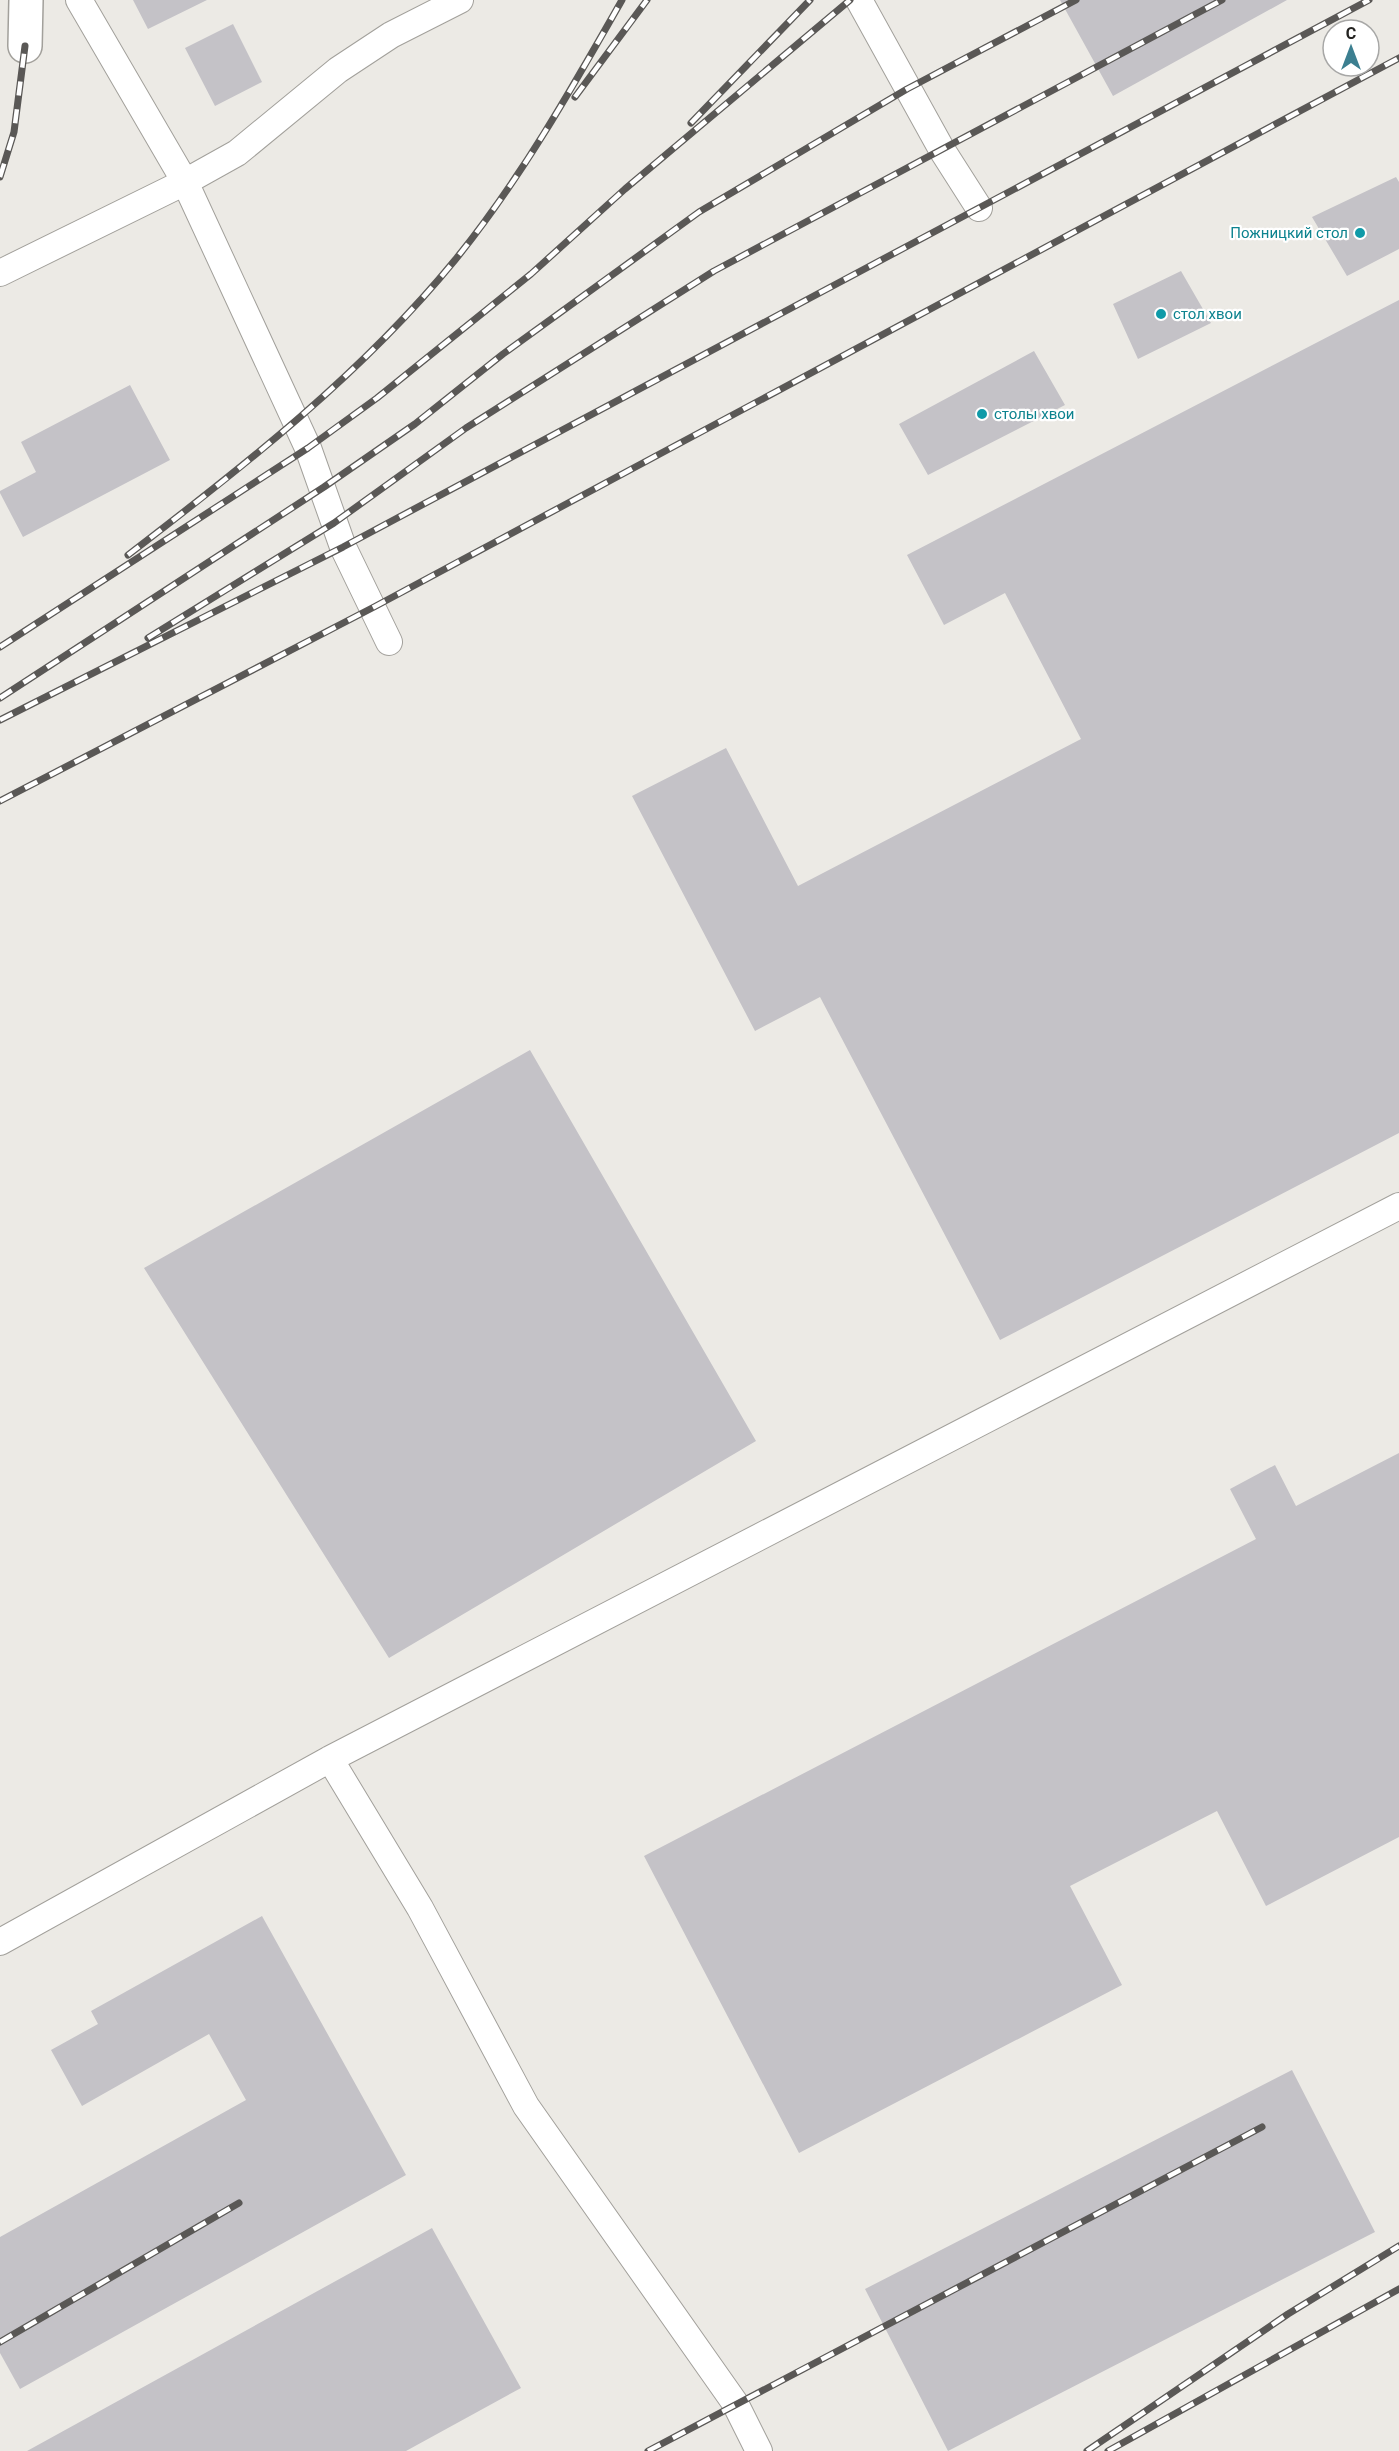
<svg xmlns="http://www.w3.org/2000/svg" width="1399" height="2451" font-family="Roboto,sans-serif">
<rect width="100%" height="100%" fill="#eceae5"/>
<!-- building -->
<path fill="#c4c2c7" d="M133,0H207L148,29Z
M1060,0H1287L1113,96Z
M233,24L262,82L215,106L185,48Z
M1396,177L1399,182V249L1347,276L1312,217Z
M1181,271L1211,323L1138,359L1113,304Z
M1399,300V1133L1000,1340L820,997L755,1031L632,796L726,748L798,886L1081,739L1005,593L944,625L907,555Z
M1034,351L1065,405L928,475L899,424Z
M130,385L170,460L23,537L0,493V491L36,472L21,442Z
M530,1050L756,1441L389,1658L144,1268Z
M1399,1453V1837L1266,1906L1217,1811L1070,1886L1122,1985L799,2153L644,1856L1256,1539L1230,1489L1275,1465L1296,1506Z
M262,1916L406,2175L20,2389L0,2353V2237L246,2100L209,2034L82,2106L51,2050L98,2024L91,2011Z
M1292,2070L1375,2232L948,2451L865,2289Z
M432,2228L521,2388L406,2451H27Z"/>
<g fill="none" stroke-linecap="round" stroke-linejoin="round">
<!-- lane casing -->
<g stroke="#a2a09b" stroke-width="28">
<path id="lane" d="M79,0L185,182L308,448L343,547L389,642
M859,0L942,150L979,208
M0,273L185,182L237,153L338,70L391,35L460,0
M330,1759L420,1908L526,2106L735,2403L759,2451
M0,1942L330,1759L1399,1206"/>
</g>
<!-- street casing -->
<g stroke="#a2a09b" stroke-width="36">
<path id="street" d="M25,46L26,0"/>
</g>
<!-- lane -->
<use href="#lane" stroke="#fff" stroke-width="26"/>
<!-- street -->
<use href="#street" stroke="#fff" stroke-width="33"/>
<!-- rail casing -->
<g stroke="#5a5856" stroke-width="7">
<path id="rail" d="M575,97L647,0
M691,123L810,0
M0,177L14,132L25,46
M128,555C244,466 362,374 455,260C520,180 571,90 622,0
M148,638L334,523L466,428L714,271L1222,0
M0,647L308,448L377,398L531,274L625,189L850,0
M0,698L324,487L415,424L503,354L699,212L907,89L1076,0
M0,720L343,547L1369,0
M0,801L374,607L1399,58
M0,2342L239,2203
M648,2451L1262,2127
M1087,2451L1288,2314L1399,2246
M1108,2451L1399,2289"/>
</g>
<!-- rail -->
<use href="#rail" stroke="#fff" stroke-width="4.5" stroke-dasharray="14" stroke-linecap="butt"/>
</g>
<!-- markers -->
<g fill="#0f9aa8" stroke="#fff" stroke-width="2">
<circle cx="1360" cy="233" r="6"/>
<circle cx="1161" cy="314" r="6"/>
<circle cx="982" cy="414" r="6"/>
</g>
<g text-anchor="middle" dominant-baseline="central" stroke-width="4.5" stroke-linejoin="round" paint-order="stroke">
<!-- culture labels -->
<g font-size="15" fill="#0d838f" stroke="#fff" text-anchor="start">
<text x="1348" y="233" text-anchor="end">Пожницкий стол</text>
<text x="1173" y="314">стол хвои</text>
<text x="994" y="414">столы хвои</text>
</g>
</g>
<!-- north arrow -->
<g transform="translate(1351 48)"><circle r="28" fill="#ffffff" stroke="#a7a7a6" stroke-width="1.5"/>
<path d="M0-4.5L10 22L0 15L-10 22Z" fill="#3c7f90"/>
<text y="-9" font-size="16" font-weight="bold" text-anchor="middle" fill="#242321">С</text>
</g>
</svg>
